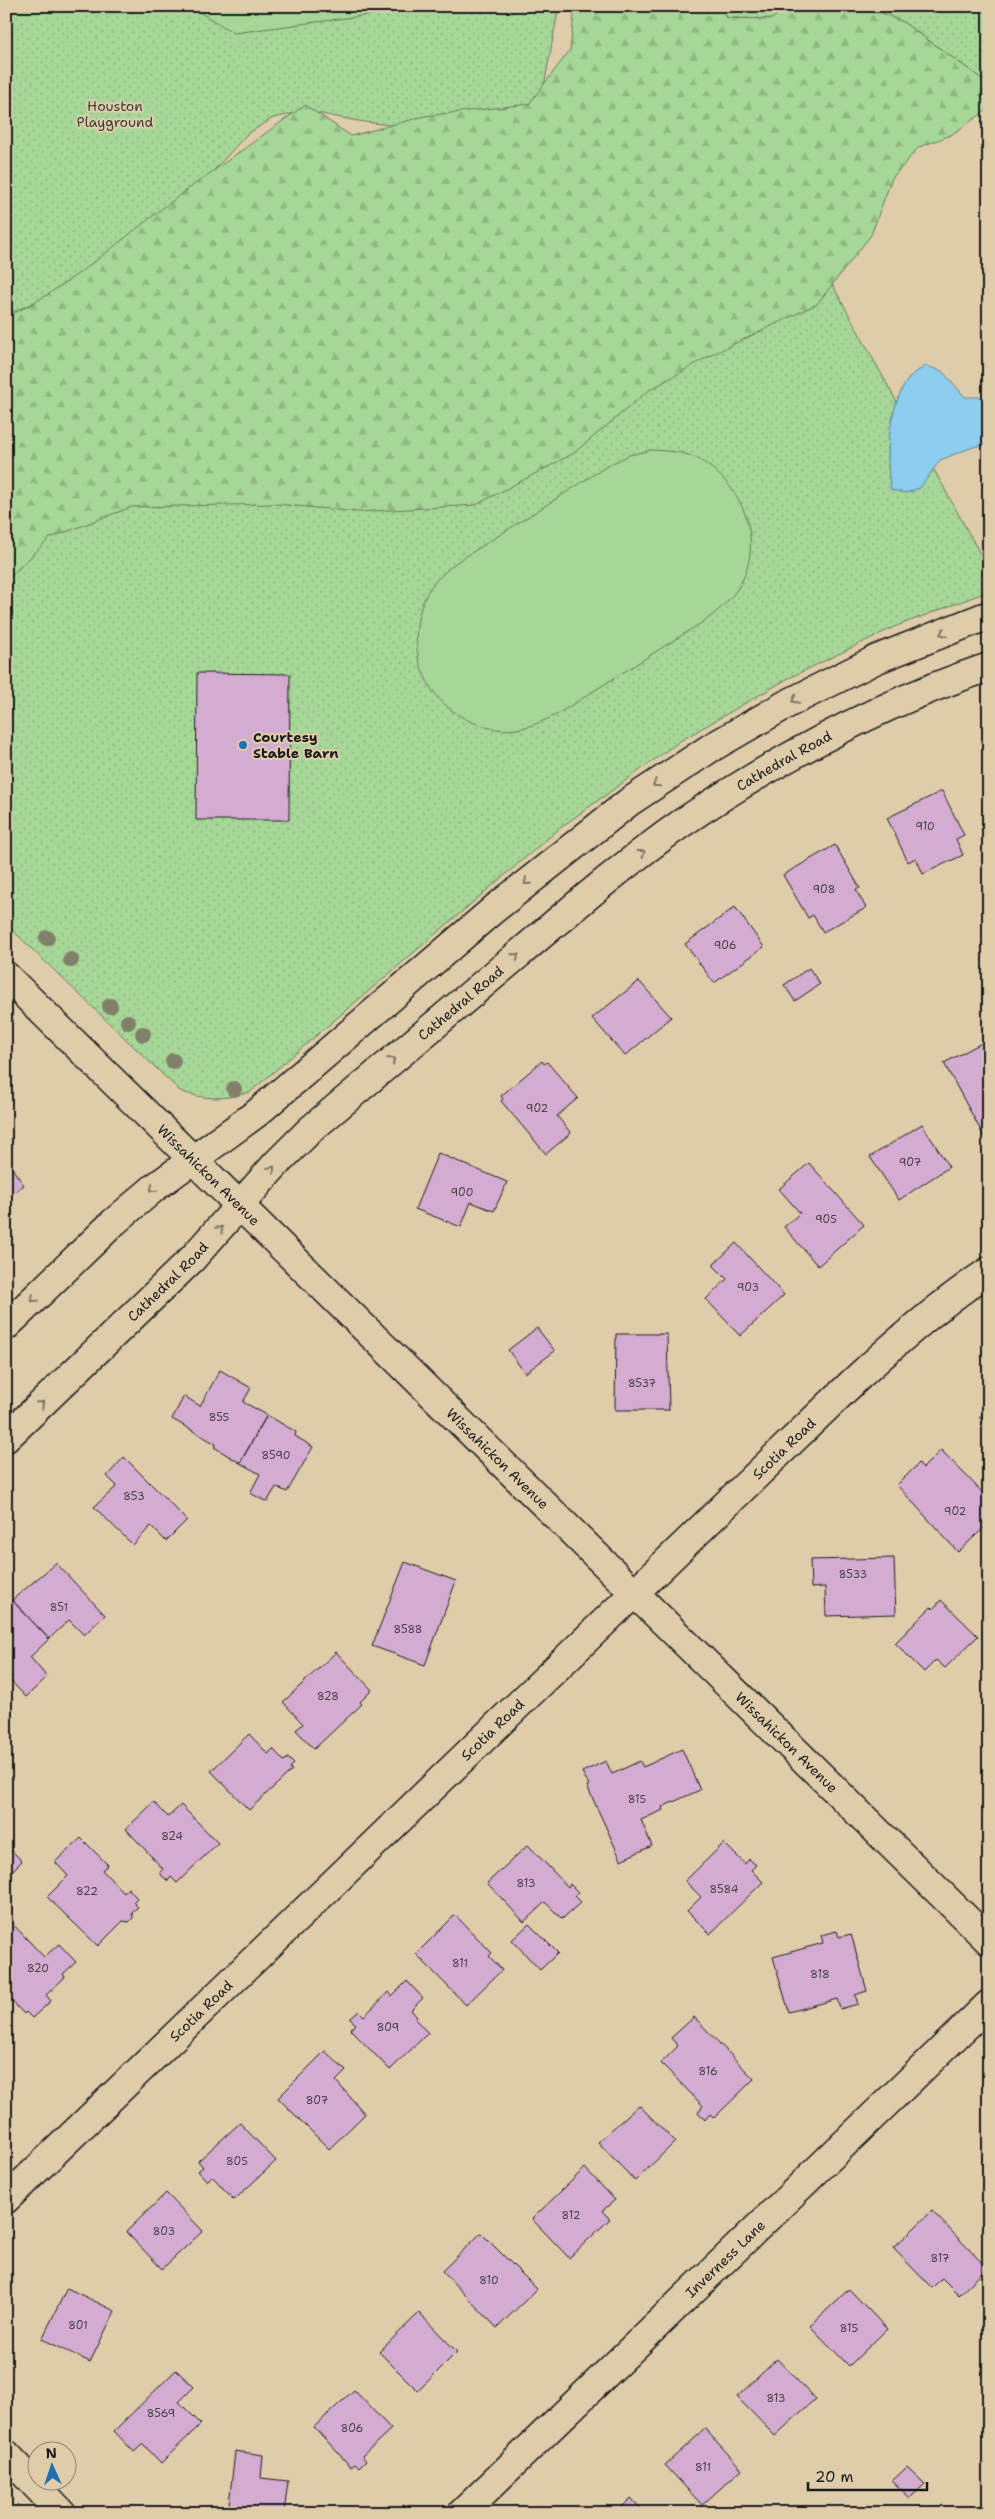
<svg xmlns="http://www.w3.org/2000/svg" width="995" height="2519" font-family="'Shantell Sans',sans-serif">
<defs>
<pattern id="green-dots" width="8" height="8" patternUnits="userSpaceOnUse" patternTransform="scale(1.25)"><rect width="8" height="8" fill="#a7d798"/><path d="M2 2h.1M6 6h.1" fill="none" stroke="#8fb882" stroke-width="1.8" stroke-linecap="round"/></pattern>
<pattern id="forest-firs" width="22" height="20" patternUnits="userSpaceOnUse" patternTransform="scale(1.25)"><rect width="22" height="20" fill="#a7d798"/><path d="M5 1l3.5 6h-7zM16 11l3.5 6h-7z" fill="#8fb882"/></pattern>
</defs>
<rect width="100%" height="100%" fill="#dfccaa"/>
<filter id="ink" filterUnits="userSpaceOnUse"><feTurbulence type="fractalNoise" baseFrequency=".02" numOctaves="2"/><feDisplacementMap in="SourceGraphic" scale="10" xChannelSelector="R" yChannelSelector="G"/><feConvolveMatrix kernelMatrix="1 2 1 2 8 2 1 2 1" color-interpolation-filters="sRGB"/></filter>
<g filter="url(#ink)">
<!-- green -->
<path fill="url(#green-dots)" stroke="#627a5a" d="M6,6H559L543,91L534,101L502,117L436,131L358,121L305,111L273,118L247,134L206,179L64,289L6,315Z
M721,6H787L772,19L727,18Z
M865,6H989V84L903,22Z
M831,282L989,570V591L894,627L787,679L680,741L560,828L250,1092C225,1100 204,1100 180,1091L6,924V512Z"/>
<!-- forest -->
<path fill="url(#forest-firs)" stroke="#627a5a" d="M575,6H721L727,18L772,19L787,6H865L903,22L989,84L987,110L951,135L919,147L892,178L871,235L817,304L709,356L648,391L574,453L476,505L358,512L276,504L131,507L50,538L6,581V317C60,293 116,244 163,208C209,173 258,139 305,105L351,136L425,116L529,104L570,50Z"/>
<!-- pitch -->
<path fill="#a7d798" stroke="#627a5a" d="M189,6H435L234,33Z
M651,450C666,451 682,451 696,458C742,482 767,541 738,588C730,600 720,609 709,618L556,715C543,721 531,727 517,729C498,732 478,726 462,717C419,693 405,639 426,595C433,581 446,571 457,562L609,465L629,455Z"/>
<!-- water -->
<path fill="#8dcdee" stroke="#60869a" d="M925,366L942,371L965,397H983L989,392V444L973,447L940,460L920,488L906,493L891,490C884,459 889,403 909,378C913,373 920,370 925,366Z"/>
<!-- building -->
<path fill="#d4acd2" stroke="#1c1c1c" d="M197,673L290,674L289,820H196Z
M942,791L964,835L956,839L963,855L923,874L916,858L908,862L887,818Z
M835,845L860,888L856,890L866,908L823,932L813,915L808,918L783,875Z
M735,907L764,947L714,983L685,944Z
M809,968L820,984L795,1001L784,985Z
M639,981L671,1017L625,1056L592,1018Z
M989,1039V1141L987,1142L944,1063Z
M542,1061L544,1064L547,1062L578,1098L557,1116L571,1133L546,1154L501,1101L503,1099L501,1096Z
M922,1124L949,1167L899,1200L870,1157Z
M438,1153L507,1182L494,1211L471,1202L461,1227L415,1209Z
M6,1160L24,1185L6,1198Z
M809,1163L864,1225L818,1266L784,1227L800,1213L779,1189Z
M736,1243L784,1295L740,1336L706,1299L727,1279L713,1265Z
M537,1328L555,1351L525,1373L508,1350Z
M616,1334H667L669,1410H615Z
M220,1370L251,1388L243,1402L267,1415L240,1463L214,1447L216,1444L172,1419L184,1396L200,1406Z
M989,1409V1429L979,1417Z
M267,1415L296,1432L295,1436L313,1447L287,1492L276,1487L267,1502L250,1493L260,1474L240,1463Z
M941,1450L989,1499V1523L958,1552L897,1485L919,1463L923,1468Z
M124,1457L187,1520L166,1541L151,1526L133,1545L94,1507L117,1486L107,1476Z
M894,1558L896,1614L826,1616L825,1587L811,1588L810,1560Z
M405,1562L456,1581L425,1665L372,1646Z
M56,1563L105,1615L84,1635L69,1620L49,1639L12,1600Z
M12,1600L49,1639L30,1657L47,1677L26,1697L9,1679L12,1677L6,1671V1606Z
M941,1600L978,1636L945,1668L936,1660L924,1672L895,1643L931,1607L933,1609Z
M336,1652L372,1690L360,1702L362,1704L314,1749L296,1730L303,1724L283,1702Z
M249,1734L268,1754L273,1749L284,1761L288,1758L294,1764L290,1768L292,1770L249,1810L211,1771Z
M682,1749L700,1790L662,1807L663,1810L641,1820L652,1846L621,1860L587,1786L589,1785L582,1772L606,1761L612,1774L640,1761L643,1767Z
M154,1802L168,1817L181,1805L218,1843L177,1883L171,1877L168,1881L159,1873L163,1869L126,1829Z
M81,1838L108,1865L102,1870L124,1893L128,1888L137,1898L133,1902L138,1907L132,1912L133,1918L129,1922L123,1921L98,1946L47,1897L68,1876L55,1862Z
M724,1843L745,1864L749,1859L756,1865L751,1870L763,1882L710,1934L687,1911L701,1897L685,1881Z
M6,1845L22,1861L7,1876L6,1875Z
M528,1845L568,1887L570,1884L578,1892L575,1896L581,1902L562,1919L545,1902L524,1922L487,1883Z
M455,1915L492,1953L489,1956L502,1970L466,2005L416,1954Z
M9,1920L44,1957L59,1944L76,1962L63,1974L65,1977L46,1995L51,2001L32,2018L26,2012L24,2014L6,1995V1923Z
M529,1924L558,1953L540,1970L512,1940Z
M837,1931L839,1937L851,1934L867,1991L855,1995L858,2004L840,2009L837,1999L789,2012L773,1957L823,1943L821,1935Z
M407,1981L423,1998L411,2010L417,2017L415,2019L428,2033L390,2070L350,2029L356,2024L350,2019L359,2011L364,2016L389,1992L392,1996Z
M694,2017L754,2079L714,2118L710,2114L705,2120L698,2112L703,2106L661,2063L678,2046L671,2038Z
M325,2051L346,2071L336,2081L365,2114L329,2149L278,2098Z
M639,2105L675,2142L635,2181L598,2142Z
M240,2123L276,2161L234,2200L212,2176L207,2181L198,2171L203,2167L198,2161Z
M585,2168L615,2200L602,2211L610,2219L569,2258L532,2219Z
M166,2193L203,2231L162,2269L126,2232Z
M932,2211L987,2268L959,2295L942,2278L932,2288L893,2248Z
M481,2233L537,2289L497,2328L442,2271Z
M67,2288L115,2311L90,2362L42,2339Z
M849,2289L887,2329L849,2366L810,2326Z
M419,2313L457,2352L418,2391L379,2352Z
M777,2359L815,2399L775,2436L737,2397Z
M176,2370L194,2387L179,2402L201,2424L161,2463L143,2444L134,2452L114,2431Z
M354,2390L391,2429L362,2456L366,2461L359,2468L355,2464L351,2467L314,2427Z
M705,2429L742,2469L702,2505L665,2465Z
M235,2451L263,2455L261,2478L288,2481L284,2513H228Z
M907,2467L925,2484L910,2498L892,2481Z
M631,2498L645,2513H616Z"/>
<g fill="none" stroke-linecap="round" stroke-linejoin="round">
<!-- minor casing -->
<g stroke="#1c1c1c" stroke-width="31">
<g id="minor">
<path id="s1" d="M6,976L989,1941"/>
<path d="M6,1326L114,1222L154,1188L257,1113L493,910L629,802L709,749L787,704L877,659L989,615"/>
<path id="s2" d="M6,1438L192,1259L276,1164L310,1130C380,1071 450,1012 520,953C573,908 625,863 682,823C776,760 881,703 989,667"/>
<path id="s3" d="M6,2199L853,1382C896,1342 940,1304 989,1271"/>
<path d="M6,2454L62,2513"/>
<path id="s4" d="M462,2513L989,2004"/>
</g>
</g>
<!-- minor -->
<use href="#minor" stroke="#dfccaa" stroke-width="28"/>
</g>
<!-- trees -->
<g fill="#83806a">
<circle cx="47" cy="938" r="8"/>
<circle cx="71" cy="960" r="8"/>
<circle cx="110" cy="1006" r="8"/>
<circle cx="128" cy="1022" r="8"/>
<circle cx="143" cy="1034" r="8"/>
<circle cx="173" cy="1061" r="8"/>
<circle cx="234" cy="1089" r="8"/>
</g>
<!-- one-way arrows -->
<defs><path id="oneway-chevron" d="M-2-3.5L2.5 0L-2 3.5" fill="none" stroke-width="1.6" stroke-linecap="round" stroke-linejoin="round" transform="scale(1.25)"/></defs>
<g stroke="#7e7463">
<use href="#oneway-chevron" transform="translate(943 633) rotate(158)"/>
<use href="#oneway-chevron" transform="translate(795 700) rotate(153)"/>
<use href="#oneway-chevron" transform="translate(656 784) rotate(147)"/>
<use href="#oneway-chevron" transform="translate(642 853) rotate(-37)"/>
<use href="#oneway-chevron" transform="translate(527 882) rotate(140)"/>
<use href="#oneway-chevron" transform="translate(516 956) rotate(-40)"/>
<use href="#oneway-chevron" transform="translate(392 1060) rotate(-40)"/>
<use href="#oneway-chevron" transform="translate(272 1169) rotate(-49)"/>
<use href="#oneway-chevron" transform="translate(153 1189) rotate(141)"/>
<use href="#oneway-chevron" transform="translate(220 1229) rotate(-48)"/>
<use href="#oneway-chevron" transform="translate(34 1299) rotate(136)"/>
<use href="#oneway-chevron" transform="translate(41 1404) rotate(-44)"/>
</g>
</g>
<!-- markers -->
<circle fill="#1f6fb2" stroke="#dfccaa" stroke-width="2" cx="243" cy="745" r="5"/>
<g text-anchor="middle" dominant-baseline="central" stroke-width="4" stroke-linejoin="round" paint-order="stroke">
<!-- number labels -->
<g font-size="11" fill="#4a404a">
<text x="925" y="826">910</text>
<text x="824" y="889">908</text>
<text x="725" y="945">906</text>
<text x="537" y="1108">902</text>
<text x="910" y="1162">907</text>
<text x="462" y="1192">900</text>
<text x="826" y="1219">905</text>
<text x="748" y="1287">903</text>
<text x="642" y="1383">8537</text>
<text x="219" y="1417">855</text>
<text x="276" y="1455">8590</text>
<text x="134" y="1496">853</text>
<text x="955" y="1511">902</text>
<text x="853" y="1574">8533</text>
<text x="59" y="1607">851</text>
<text x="408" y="1629">8588</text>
<text x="328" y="1696">828</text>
<text x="637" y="1799">815</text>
<text x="172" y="1836">824</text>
<text x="526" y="1883">813</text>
<text x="724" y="1889">8584</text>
<text x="87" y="1891">822</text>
<text x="460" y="1963">811</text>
<text x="38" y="1968">820</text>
<text x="820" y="1974">818</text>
<text x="388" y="2027">809</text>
<text x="708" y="2071">816</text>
<text x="317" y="2100">807</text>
<text x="237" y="2161">805</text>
<text x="571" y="2215">812</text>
<text x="164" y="2231">803</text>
<text x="940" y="2258">817</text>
<text x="489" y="2280">810</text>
<text x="78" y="2325">801</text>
<text x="849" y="2328">815</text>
<text x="776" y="2398">813</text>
<text x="161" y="2413">8569</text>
<text x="352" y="2428">806</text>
<text x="703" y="2467">811</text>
</g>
<!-- park labels -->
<g font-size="14" fill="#384135" stroke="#dfccaa">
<text x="115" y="106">Houston<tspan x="115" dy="16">Playground</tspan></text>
</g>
<!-- poi labels -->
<g font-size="14" font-weight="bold" fill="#1c1c1c" stroke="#dfccaa" text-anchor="start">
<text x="253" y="737">Courtesy<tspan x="253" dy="16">Stable Barn</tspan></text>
</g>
<!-- street labels -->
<g font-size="14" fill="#1c1c1c" stroke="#dfccaa">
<text stroke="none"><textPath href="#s2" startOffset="1035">Cathedral Road</textPath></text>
<text stroke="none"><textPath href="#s2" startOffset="630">Cathedral Road</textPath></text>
<text stroke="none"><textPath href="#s1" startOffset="284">Wissahickon Avenue</textPath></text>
<text stroke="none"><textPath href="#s2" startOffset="225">Cathedral Road</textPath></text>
<text stroke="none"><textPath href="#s3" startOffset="1081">Scotia Road</textPath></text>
<text stroke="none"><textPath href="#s1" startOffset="689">Wissahickon Avenue</textPath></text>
<text stroke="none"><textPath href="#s3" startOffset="676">Scotia Road</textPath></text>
<text stroke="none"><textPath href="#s1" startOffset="1094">Wissahickon Avenue</textPath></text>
<text stroke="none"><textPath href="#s3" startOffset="271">Scotia Road</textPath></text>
<text stroke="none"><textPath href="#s4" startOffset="366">Inverness Lane</textPath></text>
</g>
</g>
<!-- margin -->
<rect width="995" height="2519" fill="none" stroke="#dfccaa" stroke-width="25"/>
<rect x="12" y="12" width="970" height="2494" fill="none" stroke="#1c1c1c" stroke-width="2" filter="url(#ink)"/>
<!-- north arrow -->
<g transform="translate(52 2466) rotate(357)"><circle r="24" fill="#dfccaa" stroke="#918671"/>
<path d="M0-4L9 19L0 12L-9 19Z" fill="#1f6fb2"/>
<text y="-8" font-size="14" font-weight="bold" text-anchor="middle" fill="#1c1c1c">N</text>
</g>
<!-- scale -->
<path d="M808 2482v8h119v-8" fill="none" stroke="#1c1c1c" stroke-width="2.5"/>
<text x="815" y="2482" font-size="15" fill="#1c1c1c" stroke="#dfccaa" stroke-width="4" paint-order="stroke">20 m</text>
</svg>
